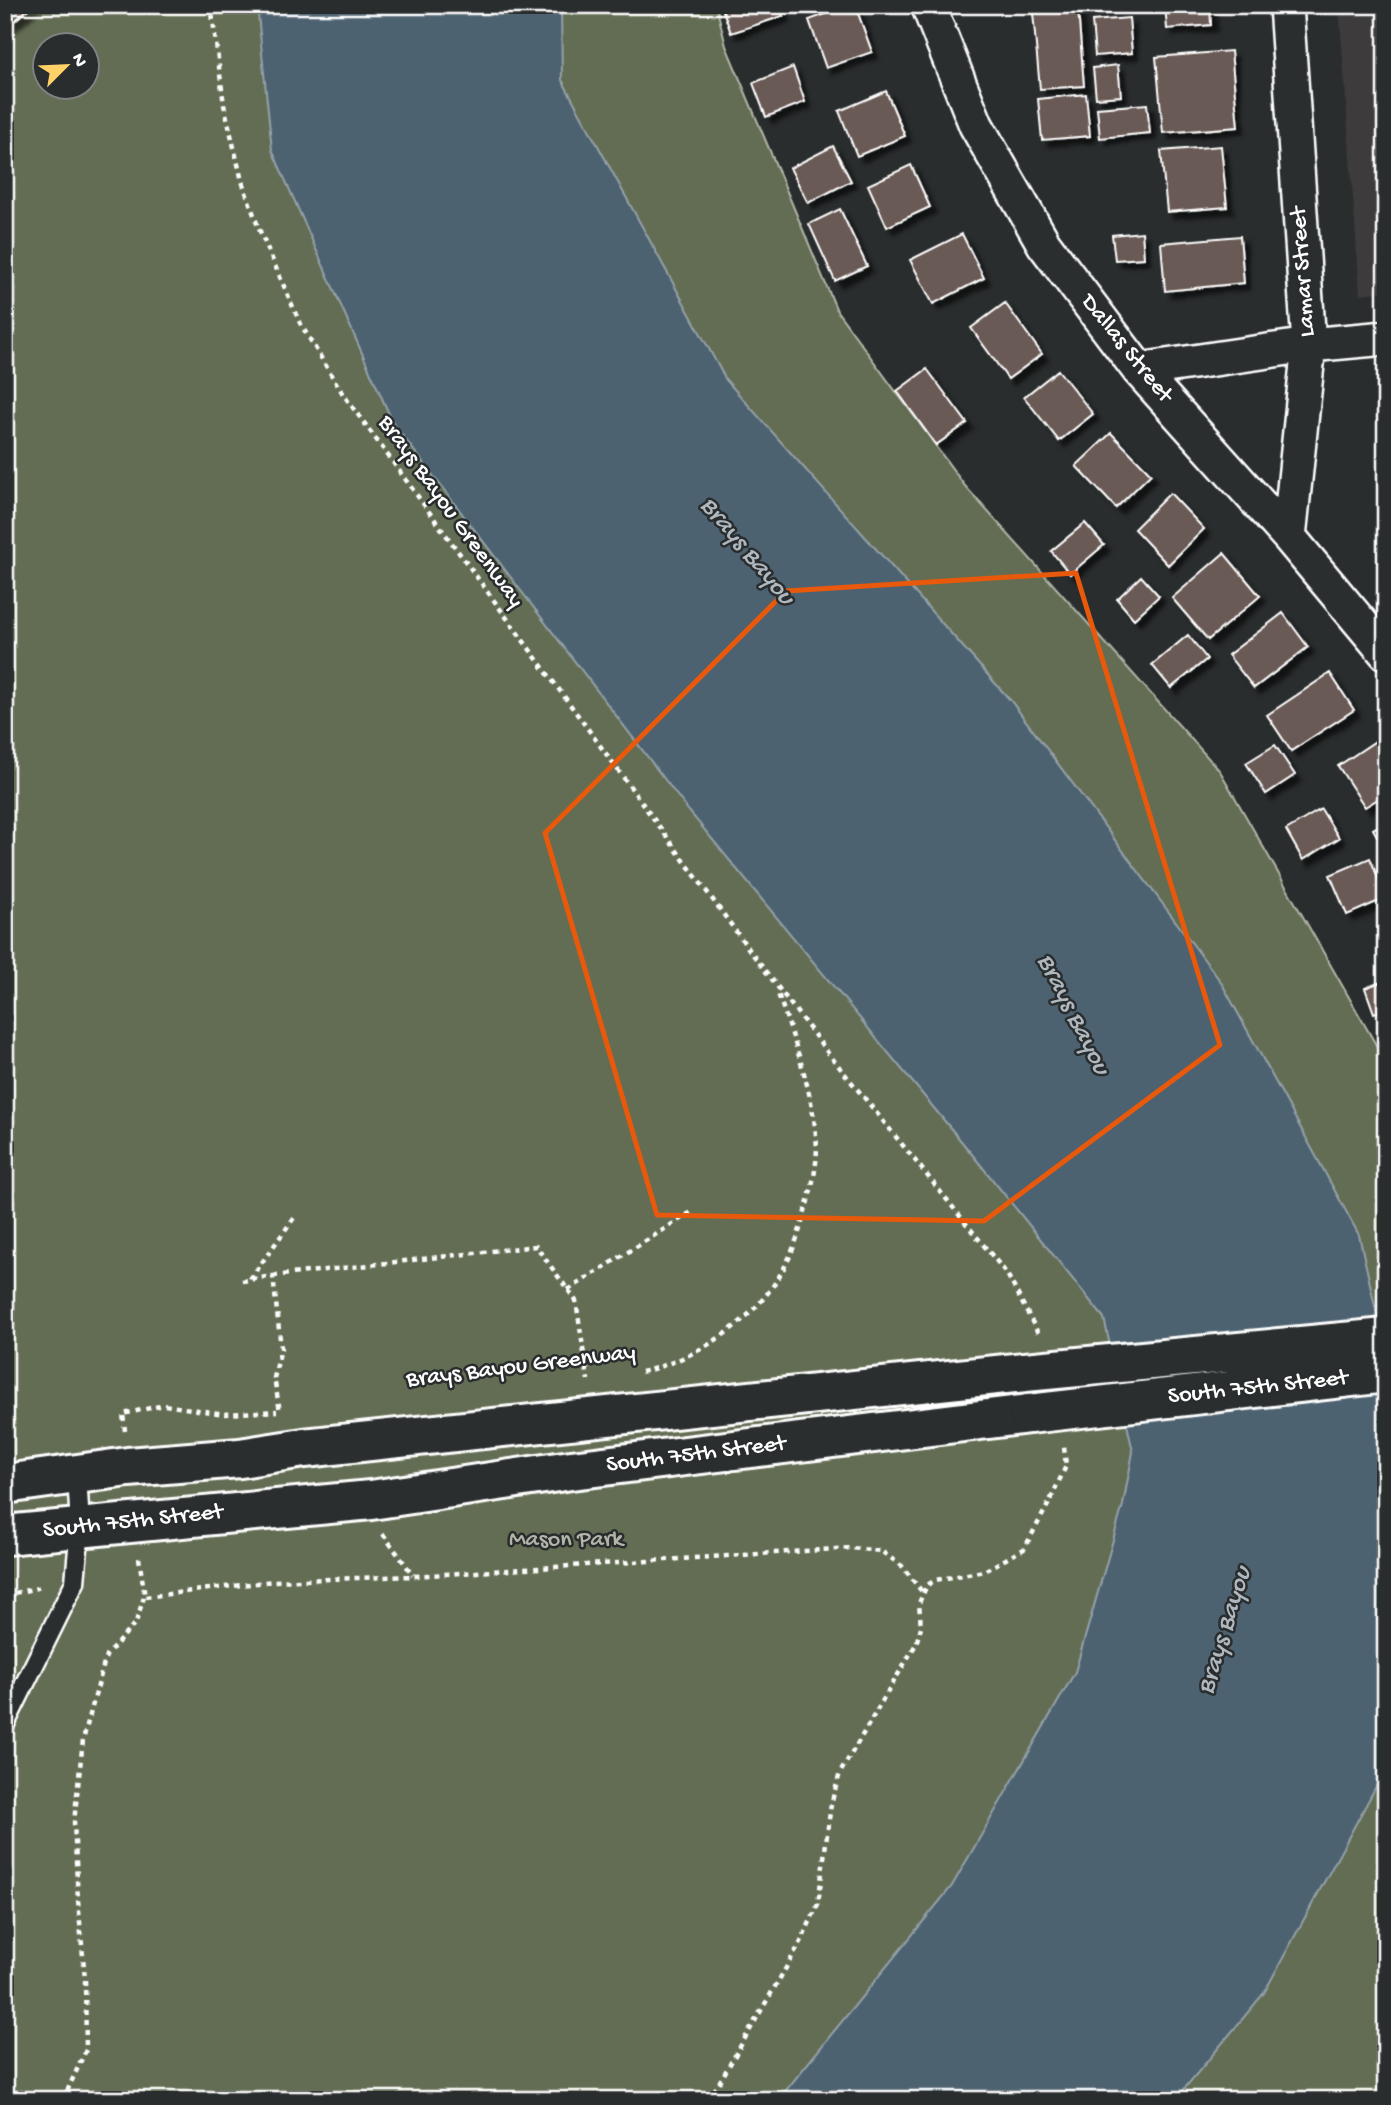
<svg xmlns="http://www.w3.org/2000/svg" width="1391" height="2105" font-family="'Gochi Hand',sans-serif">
<defs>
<filter id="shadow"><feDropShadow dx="6" dy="6" stdDeviation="2" flood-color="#0009"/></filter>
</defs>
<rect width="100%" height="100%" fill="#2a2d2e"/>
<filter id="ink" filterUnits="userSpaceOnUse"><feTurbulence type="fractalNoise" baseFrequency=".0143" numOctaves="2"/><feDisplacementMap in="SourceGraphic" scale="14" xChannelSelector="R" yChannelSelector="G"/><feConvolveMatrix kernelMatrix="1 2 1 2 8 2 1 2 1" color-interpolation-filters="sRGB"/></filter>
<g filter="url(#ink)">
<!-- built -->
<path fill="#3e3a3a" d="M1339,5H1386V291L1360,294Z"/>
<!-- green -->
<path fill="#646d53" stroke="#b2b6a9" stroke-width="2" fill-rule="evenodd" d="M5,5H716L726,46L837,311L965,486L1220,771L1375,1043L1386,1064V1306H1375L1386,1425V2100H5ZM46,46H88V88H46Z"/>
<!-- water -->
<path fill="#4d6270" stroke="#94a1a9" stroke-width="2" d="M257,5H561L562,80L726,380L1011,701L1221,982L1359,1235L1386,1355V1768L1264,1993L1175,2100H778L952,1886L1075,1672L1123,1505L1133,1452L1104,1318L971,1153L688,810L393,423L272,150Z"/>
<!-- building -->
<path fill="#6b5a55" stroke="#fff" stroke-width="2" filter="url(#shadow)" d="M5,5H33L6,28Z
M721,5H780L783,16L731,33Z
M851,5H855L872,52L826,68L809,20Z
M1165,5H1210L1211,25L1167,29Z
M1078,9L1084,86L1040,89L1033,13Z
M1129,18L1132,53L1095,56L1092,21Z
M1231,51L1238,127L1163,133L1156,57Z
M1118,65L1121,96L1096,98L1093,68Z
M793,67L805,102L766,117L753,83Z
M886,91L905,136L857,156L839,111Z
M1086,94L1090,136L1042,140L1038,99Z
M1147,104L1150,133L1100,138L1097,108Z
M833,146L851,181L808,203L790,168Z
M1221,146L1227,207L1167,212L1161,151Z
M911,165L930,207L887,227L868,185Z
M840,209L867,266L835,281L809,224Z
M1142,232L1144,258L1115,260L1112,235Z
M962,234L984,278L933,304L910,260Z
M1240,236L1244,283L1165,291L1161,243Z
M1005,303L1042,354L1008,379L971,328Z
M927,369L967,423L936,445L897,391Z
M1058,370L1093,414L1059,441L1024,397Z
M1111,433L1151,474L1116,508L1076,466Z
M1170,493L1204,529L1168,565L1134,529Z
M1085,523L1104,545L1070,574L1051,551Z
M1224,553L1260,596L1208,640L1172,598Z
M1141,576L1159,596L1134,619L1117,599Z
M1283,613L1308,647L1254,688L1228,655Z
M1188,635L1207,659L1171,688L1152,665Z
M1330,673L1354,710L1291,751L1267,715Z
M1380,738L1386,747V794L1365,807L1338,766Z
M1275,745L1295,775L1266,794L1246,763Z
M1321,809L1339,838L1303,860L1286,830Z
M1386,822V852L1373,829Z
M1370,858L1386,898L1347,915L1330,875Z
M1386,980V1009L1374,1013L1365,988Z"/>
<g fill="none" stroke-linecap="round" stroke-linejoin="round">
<!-- lane casing -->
<g stroke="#fff" stroke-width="23">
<path id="lane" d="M5,1724L75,1582L80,1527L77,1474"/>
</g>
<!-- street casing -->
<g stroke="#fff" stroke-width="38">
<path id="street" d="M928,5L976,125L1044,244L1139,370L1289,537L1386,653
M1286,5L1309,345L1289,537
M1139,370L1309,345L1386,338"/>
</g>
<!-- secondary casing -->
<g stroke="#fff" stroke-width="44">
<path id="secondary" d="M5,1484L128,1467L240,1458L304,1448L1025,1372
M5,1535L371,1500L571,1470L1029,1414"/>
</g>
<!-- path -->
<path stroke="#fff" stroke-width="4.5" stroke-dasharray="5 5" stroke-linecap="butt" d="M211,5L224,105L242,181L259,229L300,323L343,394L751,952L828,1053L1007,1274L1038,1333
M273,1276L536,1246L576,1301L588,1380
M250,1279L296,1215
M242,1281L273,1276L281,1348L274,1378L280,1411
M568,1290L693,1211
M641,1372C696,1359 753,1323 781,1273C793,1254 800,1230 806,1208C813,1184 819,1160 816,1135C811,1085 793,1037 777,991
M125,1431L123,1414L164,1405L224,1414L277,1411
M383,1534L413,1575
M139,1558L145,1597L273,1581L414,1576L852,1548L881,1551L902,1566L923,1593
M5,1595L42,1587
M63,2100L86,2050L85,1979L78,1900L74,1822L83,1740L106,1656L136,1622L144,1597
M709,2100L801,1942L818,1904L831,1804L840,1773L916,1644L921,1627L919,1603L927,1585L936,1580L984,1571L1024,1549L1049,1503L1066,1466L1064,1447"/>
<!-- lane -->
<use href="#lane" stroke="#2a2d2e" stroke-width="18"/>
<!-- street -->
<use href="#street" stroke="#2a2d2e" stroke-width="33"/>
<!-- secondary -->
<use href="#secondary" stroke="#2a2d2e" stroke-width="38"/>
<!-- secondary-bridge casing -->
<g stroke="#fff" stroke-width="44" stroke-linecap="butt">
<path id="secondary-bridge" d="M1025,1372L1386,1338
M1029,1414L1386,1373"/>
</g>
<!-- secondary-bridge -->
<use href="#secondary-bridge" stroke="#2a2d2e" stroke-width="38"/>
</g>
</g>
<!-- marked area -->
<path fill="none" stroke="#e8590c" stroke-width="5" stroke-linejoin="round" d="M1076,573L1220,1045L984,1221L657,1215L545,833L786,591Z"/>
<g text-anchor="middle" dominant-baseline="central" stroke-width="5" stroke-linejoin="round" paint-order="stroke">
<!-- street labels -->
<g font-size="24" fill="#fff" stroke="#2a2d2e">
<text transform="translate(1304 272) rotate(-94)">Lamar Street</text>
<text transform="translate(1126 349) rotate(51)">Dallas Street</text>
<text transform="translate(450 512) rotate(54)">Brays Bayou Greenway</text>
<text transform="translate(521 1367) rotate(-7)">Brays Bayou Greenway</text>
<text transform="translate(1258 1388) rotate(-6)">South 75th Street</text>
<text transform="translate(696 1455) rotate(-7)">South 75th Street</text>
<text transform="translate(133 1522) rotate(-6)">South 75th Street</text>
</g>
<!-- park labels -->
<g font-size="24" fill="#b2b6a9" stroke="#2a2d2e">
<text x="566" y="1540">Mason Park</text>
</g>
<!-- water labels -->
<g font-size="26" font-style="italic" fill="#afb8bf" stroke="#2a2d2e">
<text transform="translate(746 552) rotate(50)">Brays Bayou</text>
<text transform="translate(1072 1015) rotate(63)">Brays Bayou</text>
<text transform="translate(1226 1631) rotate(-73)">Brays Bayou</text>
</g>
</g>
<!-- margin -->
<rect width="1391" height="2105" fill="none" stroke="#2a2d2e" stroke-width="28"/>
<rect x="14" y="14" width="1363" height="2077" fill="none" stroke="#fff" stroke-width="2.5" filter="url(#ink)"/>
<!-- north arrow -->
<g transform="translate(66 66) rotate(66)"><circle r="33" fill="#2a2d2e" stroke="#7f8182" stroke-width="2"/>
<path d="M0-5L12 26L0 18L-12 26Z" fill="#ffd166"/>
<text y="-10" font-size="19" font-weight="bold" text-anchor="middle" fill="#ffffff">N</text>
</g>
</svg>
